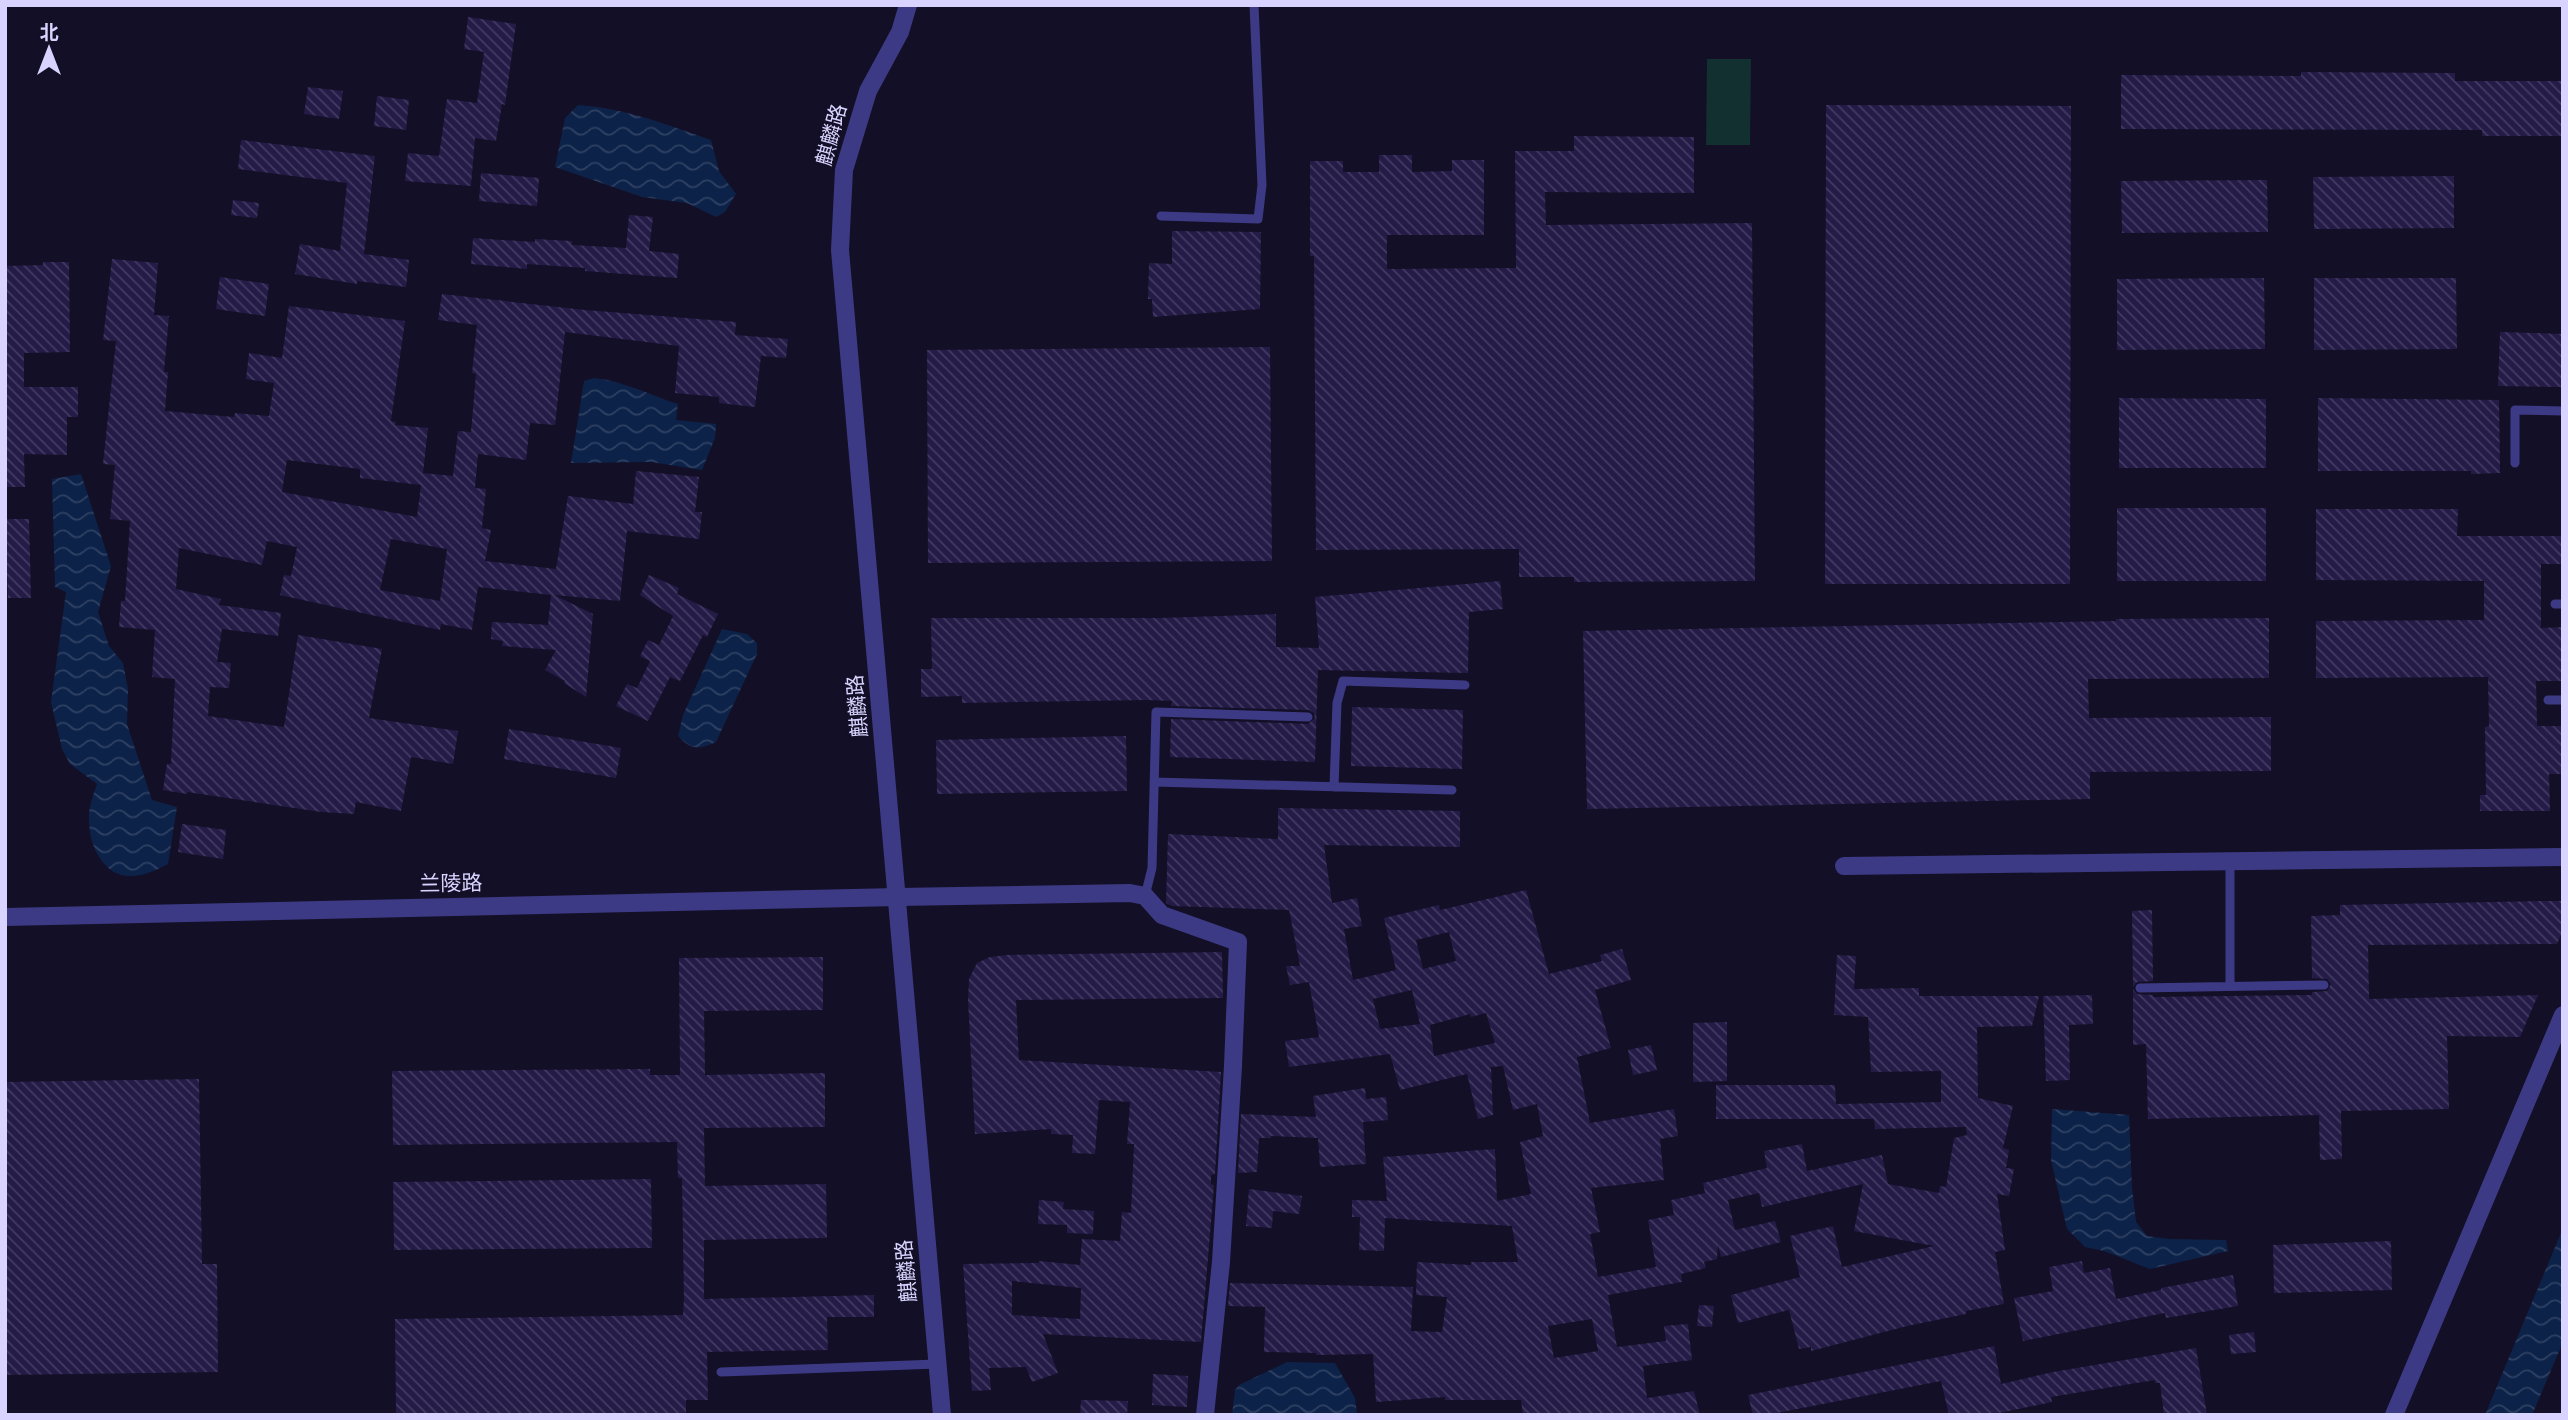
<svg xmlns="http://www.w3.org/2000/svg" width="2568" height="1420" font-family="'Sofia Sans Condensed','Noto Sans SC',sans-serif">
<defs>
<pattern id="water-waves" width="16" height="10" patternUnits="userSpaceOnUse" patternTransform="scale(1.75)"><rect width="16" height="10" fill="#0c2248"/><path d="M0 5q4-4 8 0t8 0" fill="none" stroke="#2f4163"/></pattern>
<pattern id="building-back-hatch" width="6" height="6" patternUnits="userSpaceOnUse" patternTransform="scale(1.75)"><rect width="6" height="6" fill="#241b47"/><path d="M-1 5l2 2M0 0l6 6M5-1l2 2" fill="none" stroke="#433b63"/></pattern>
</defs>
<rect width="100%" height="100%" fill="#130f26"/>
<!-- pitch -->
<path fill="#12302f" d="M1707,59H1751L1750,145H1706Z"/>
<!-- water -->
<path fill="url(#water-waves)" d="M578,105C625,108 668,125 711,140L719,171L736,194L725,212L716,217L687,203L642,197L555,167L565,118Z
M594,378C624,381 649,395 678,404L676,420L716,424L715,438L702,470L651,462L571,463L584,381Z
M81,474L111,566L98,612L109,646L123,663L128,689L127,724L152,800L177,807L168,864C156,870 145,876 131,876C104,877 89,846 89,821C88,808 93,796 97,784L70,764L62,749L51,702L66,592L55,587L52,479Z
M722,629L747,634L757,643V654L716,742C699,750 691,750 678,736L683,715Z
M2052,1109L2129,1115L2132,1187L2136,1222L2147,1236L2169,1239L2226,1240L2228,1251L2150,1269L2104,1251L2085,1247L2067,1229L2062,1208L2051,1160Z
M2563,1228V1342L2532,1415H2485Z
M1287,1362L1335,1363L1355,1398L1357,1415H1232L1235,1390L1239,1385Z"/>
<!-- building -->
<path fill="url(#building-back-hatch)" fill-rule="evenodd" d="M468,17L516,24L505,105L502,104L496,141L475,138L471,186L405,181L408,153L439,156L447,99L477,103L484,52L464,49Z
M2301,72L2455,73V81H2563V136H2482V130L2121,129V75L2301,76Z
M308,87L343,91L339,119L304,114Z
M377,96L409,100L406,130L374,126Z
M1826,105L2071,106L2070,584H1825Z
M1574,136L1694,137V193L1545,192L1546,225L1752,223L1755,581L1574,582V577H1519V549L1316,550L1314,256H1310V161H1343V172H1379V155H1412V172L1452,171V160H1484V235H1387V269L1516,268L1515,151H1574Z
M241,140L375,156L364,254L409,260L406,287L357,281V284L295,274L300,244L340,251L347,183L238,169Z
M481,173L539,178L537,206L479,201Z
M2454,176V228L2314,229L2313,177Z
M2267,180L2268,232L2122,233L2121,181Z
M233,200L259,203L257,218L231,215Z
M629,215L653,217L649,251L679,254L677,278L585,271V268L527,264V269L471,264L473,238L535,242V239L572,241V245L626,248Z
M1172,231L1261,232L1260,309L1153,317L1152,299H1148L1149,263L1172,264Z
M112,259L158,263L154,315L169,316L164,372H168L165,411L234,417L235,413L269,416L274,383L246,379L249,353L282,358L289,306L405,321L391,421L396,422L395,425L428,428L423,473L453,476L458,431L471,432L476,374L472,373L477,325L438,320L442,294L585,310L736,322L735,335L788,339L786,358L761,356L755,407L719,403V397L675,393L679,346L565,332L555,425L530,423L526,460L478,454L475,488L486,489L482,528L491,530L485,561L556,569L568,496L633,504L636,471L699,477L695,512H702L699,539L627,531L620,601L554,595L593,614L586,697L564,683L565,681L545,670L556,650L502,646L503,641L491,639L492,622L548,625L551,595L478,587L472,630L441,624L440,630L280,595L284,575L291,576L297,547L267,541L262,565L179,548L176,589L221,599L219,605L281,613L278,636L222,629L217,662L231,663L229,688L210,687L208,716L284,727L298,635L382,649L369,718L458,731L453,764L411,757L401,811L356,802L354,814L321,812L187,792V794L163,790L167,764H171L175,679L152,677L155,630L119,627L121,601H125L130,521L110,519L115,465L103,464L116,341L103,340ZM287,460L360,469V478L421,485L417,517L282,492ZM391,539L447,549L440,601L380,590Z
M43,262H69L70,352L24,353V387H78V417H67V455L24,454L25,487H5V266L43,265Z
M220,277L269,284L265,316L216,309Z
M2264,278L2265,349L2117,350V279Z
M2314,278H2456L2457,349L2314,350Z
M2500,332L2563,334V387L2498,386Z
M1270,347L1272,561L928,563L927,350Z
M2119,398L2266,399V468H2119Z
M2318,398L2499,400L2500,473L2471,474V471H2318Z
M2117,508H2266V581H2117Z
M2316,509H2458L2457,536H2563V564H2541V628L2563,627V681H2536L2537,726H2563V774H2549L2550,811H2480V795H2486L2485,727L2489,726L2488,677L2316,678V621L2484,620V581L2316,580Z
M5,519H29L31,598H8Z
M649,575L679,588L677,594L718,614L707,637L703,635L680,681L670,677L648,721L616,706L627,684L637,688L650,661L640,656L648,640L659,645L673,616L640,595Z
M1500,581L1503,609L1469,612L1468,673L1318,670L1315,762L1170,757L1171,719L1308,724L1315,718L1314,713L1309,710L1171,706L1172,701L1147,700L962,703V696L921,697V669H932L931,618H1160L1276,614V647L1319,648L1315,597Z
M2269,618V678L2088,679L2089,718L2271,717V771L2090,772V799L1587,809L1583,631L2116,621V619Z
M1352,707L1463,710L1462,769L1351,766Z
M509,729L621,748L616,778L504,759Z
M1126,736L1127,791L937,794L936,740Z
M1278,808L1460,811V847L1324,845L1332,903L1357,898L1362,926L1344,929L1353,980L1396,970L1384,918L1439,905L1440,910L1526,890L1549,974L1602,961L1600,955L1622,949L1631,980L1595,990L1611,1048L1577,1057L1590,1123L1674,1109L1678,1136L1660,1139L1664,1180L1591,1188L1600,1232L1590,1234L1598,1277L1656,1267L1648,1220L1674,1215L1671,1200L1705,1193L1703,1183L1767,1168L1764,1151L1802,1144L1807,1171L1882,1155L1888,1184L1939,1193L1940,1186L1946,1187L1954,1138L1967,1135L1966,1127L1875,1129L1874,1119H1716V1085H1835L1836,1104L1941,1102V1071L1871,1072L1868,1017L1834,1015L1837,955L1856,956L1854,989L1919,988V996H2039L2032,1026L1977,1027L1978,1098L2013,1106L2003,1148L2009,1150L2006,1168L2014,1169L2009,1196L1997,1194L2005,1250L1995,1252L2004,1304L1966,1311V1314L1907,1326L1811,1351V1347L1799,1349L1789,1310L1738,1323L1731,1295L1800,1277L1790,1236L1833,1226L1842,1267L1934,1246L1854,1231L1863,1184L1762,1207L1759,1193L1728,1200L1735,1230L1775,1221L1781,1242L1721,1257L1718,1245L1717,1259L1704,1262L1706,1268L1681,1274L1682,1282L1608,1295L1617,1347L1666,1341L1664,1326L1688,1324L1692,1360L1643,1366L1647,1398L1694,1391L1700,1415H1523L1521,1400H1445V1397L1376,1402L1373,1354L1316,1355V1353L1264,1352L1265,1307L1228,1306L1230,1283L1413,1287L1411,1331L1442,1332L1447,1297L1416,1295L1417,1262L1471,1265V1262H1518L1512,1226L1385,1218L1384,1251L1359,1250L1360,1217H1352V1200L1387,1201L1383,1157L1495,1149L1497,1201L1531,1194L1520,1142L1543,1136L1537,1104L1513,1110L1503,1066L1491,1067L1493,1115L1478,1119L1467,1074L1400,1090L1390,1054L1289,1067L1285,1041L1319,1037L1309,982L1290,985L1286,966H1300L1289,910L1172,906L1166,903L1168,834L1278,839ZM1449,932L1456,961L1423,969L1416,940ZM1412,990L1420,1024L1380,1029L1373,999ZM1486,1013L1495,1043L1434,1056L1430,1025L1470,1014L1471,1017ZM1592,1319L1598,1351L1554,1358L1548,1326Z
M182,824L226,830L223,859L178,852Z
M2546,901H2563V930L2557,944L2368,945L2369,999L2538,995L2520,1037L2447,1036L2449,1109L2341,1111L2342,1159L2320,1160L2319,1115L2148,1119L2146,1044L2133,1045V989L2137,994L2153,995V997L2312,995V992L2327,991L2331,984L2327,979L2312,978L2311,916L2340,915V905Z
M2152,910L2153,981L2137,982L2133,987L2132,911Z
M1222,952L1223,998L1016,1000L1019,1060L1221,1072L1215,1174L1211,1175V1184L1214,1185L1201,1342L1043,1334L1058,1373L1032,1382L1026,1367L989,1368L991,1390L972,1391L963,1264L1039,1263V1261L1080,1265L1082,1239L1120,1241L1122,1212L1131,1213L1134,1144H1127L1130,1102L1099,1100L1095,1154L1072,1153L1073,1135L1051,1134V1129L975,1134L968,1000L969,979L977,963L990,957L1007,955ZM1012,1281L1081,1288L1080,1319L1012,1315Z
M823,957V1010L704,1011L705,1075L825,1073V1127L704,1128L705,1186L826,1184L827,1238L704,1240V1299L874,1295V1317H827L828,1350L707,1352L708,1400H686V1415H396L395,1319L683,1315L684,1299L682,1178H678L677,1142L393,1145L392,1071L650,1069V1075H680L679,958Z
M2092,995L2093,1024L2069,1025L2070,1080L2046,1081L2043,996Z
M1727,1022V1081L1693,1082V1023Z
M1651,1045L1657,1070L1633,1075L1628,1050Z
M199,1079L202,1264H217L218,1372L5,1375V1082Z
M1365,1088L1366,1099L1386,1097L1388,1120L1363,1122L1366,1164L1320,1167L1318,1138L1271,1136V1138H1259L1257,1172L1238,1173L1241,1114L1316,1117L1313,1096Z
M651,1179L652,1248L394,1250L393,1182Z
M1249,1189L1302,1196L1299,1214L1273,1211L1272,1228L1246,1226Z
M1039,1200L1064,1202L1063,1209L1094,1211L1093,1234L1067,1233V1225L1038,1224Z
M2391,1241L2392,1290L2274,1293L2273,1245Z
M2082,1261L2084,1273L2110,1268L2116,1299L2161,1290V1288L2233,1275L2238,1306L2166,1318L2165,1313L2023,1341L2014,1298L2053,1291L2049,1267Z
M1699,1305L1714,1306L1712,1327L1697,1326Z
M2254,1332L2256,1352L2231,1354L2229,1335Z
M1994,1346L2001,1384L2053,1372L2196,1348L2207,1415H2164L2160,1383H2155V1380L2051,1397L2052,1402L1989,1415H1949L1941,1381L1777,1413V1415H1753L1748,1395Z
M1153,1374L1188,1376L1187,1407L1152,1405Z
M1081,1400L1128,1401L1127,1415H1080Z"/>
<g fill="none" stroke-linecap="round" stroke-linejoin="round">
<!-- service -->
<path stroke="#3d3a85" stroke-width="9" d="M1161,216L1258,219L1262,185L1254,5
M2515,463V410L2563,411
M2555,604H2563
M2548,700H2563
M1154,782L1452,790
M1334,787L1337,703L1343,681L1465,685
M2230,861V986
M1145,896L1152,868L1156,712L1308,717
M2140,988L2324,985
M721,1372L937,1364"/>
<!-- minor -->
<path stroke="#3d3a85" stroke-width="18" d="M1844,866L2563,857
M898,897L1130,893L1145,896L1162,915L1238,942L1233,1066L1221,1262L1205,1415
M2394,1415L2563,1015"/>
<!-- tertiary -->
<path stroke="#3d3a85" stroke-width="18" d="M908,5L900,32L868,91L844,170L840,250L942,1415
M5,917L898,897"/>
</g>
<g text-anchor="middle" dominant-baseline="central" stroke-width="5" stroke-linejoin="round" paint-order="stroke">
<!-- street labels -->
<g font-size="21" fill="#d9d4ff" stroke="#130f26">
<text transform="translate(832 135) rotate(-75)">麒麟路</text>
<text transform="translate(858 706) rotate(-95)">麒麟路</text>
<text transform="translate(451 884) rotate(-1)">兰陵路</text>
<text transform="translate(907 1271) rotate(-95)">麒麟路</text>
</g>
</g>
<!-- border -->
<rect width="2568" height="1420" fill="none" stroke="#d9d4ff" stroke-width="14"/>
<!-- north arrow -->
<g transform="translate(49 49)" stroke="#130f26" stroke-width="5" paint-order="stroke">
<path d="M0-5L12 26L0 18L-12 26Z" fill="#d9d4ff"/>
<text y="-10" font-size="19" font-weight="bold" text-anchor="middle" fill="#d9d4ff">北</text>
</g>
</svg>
